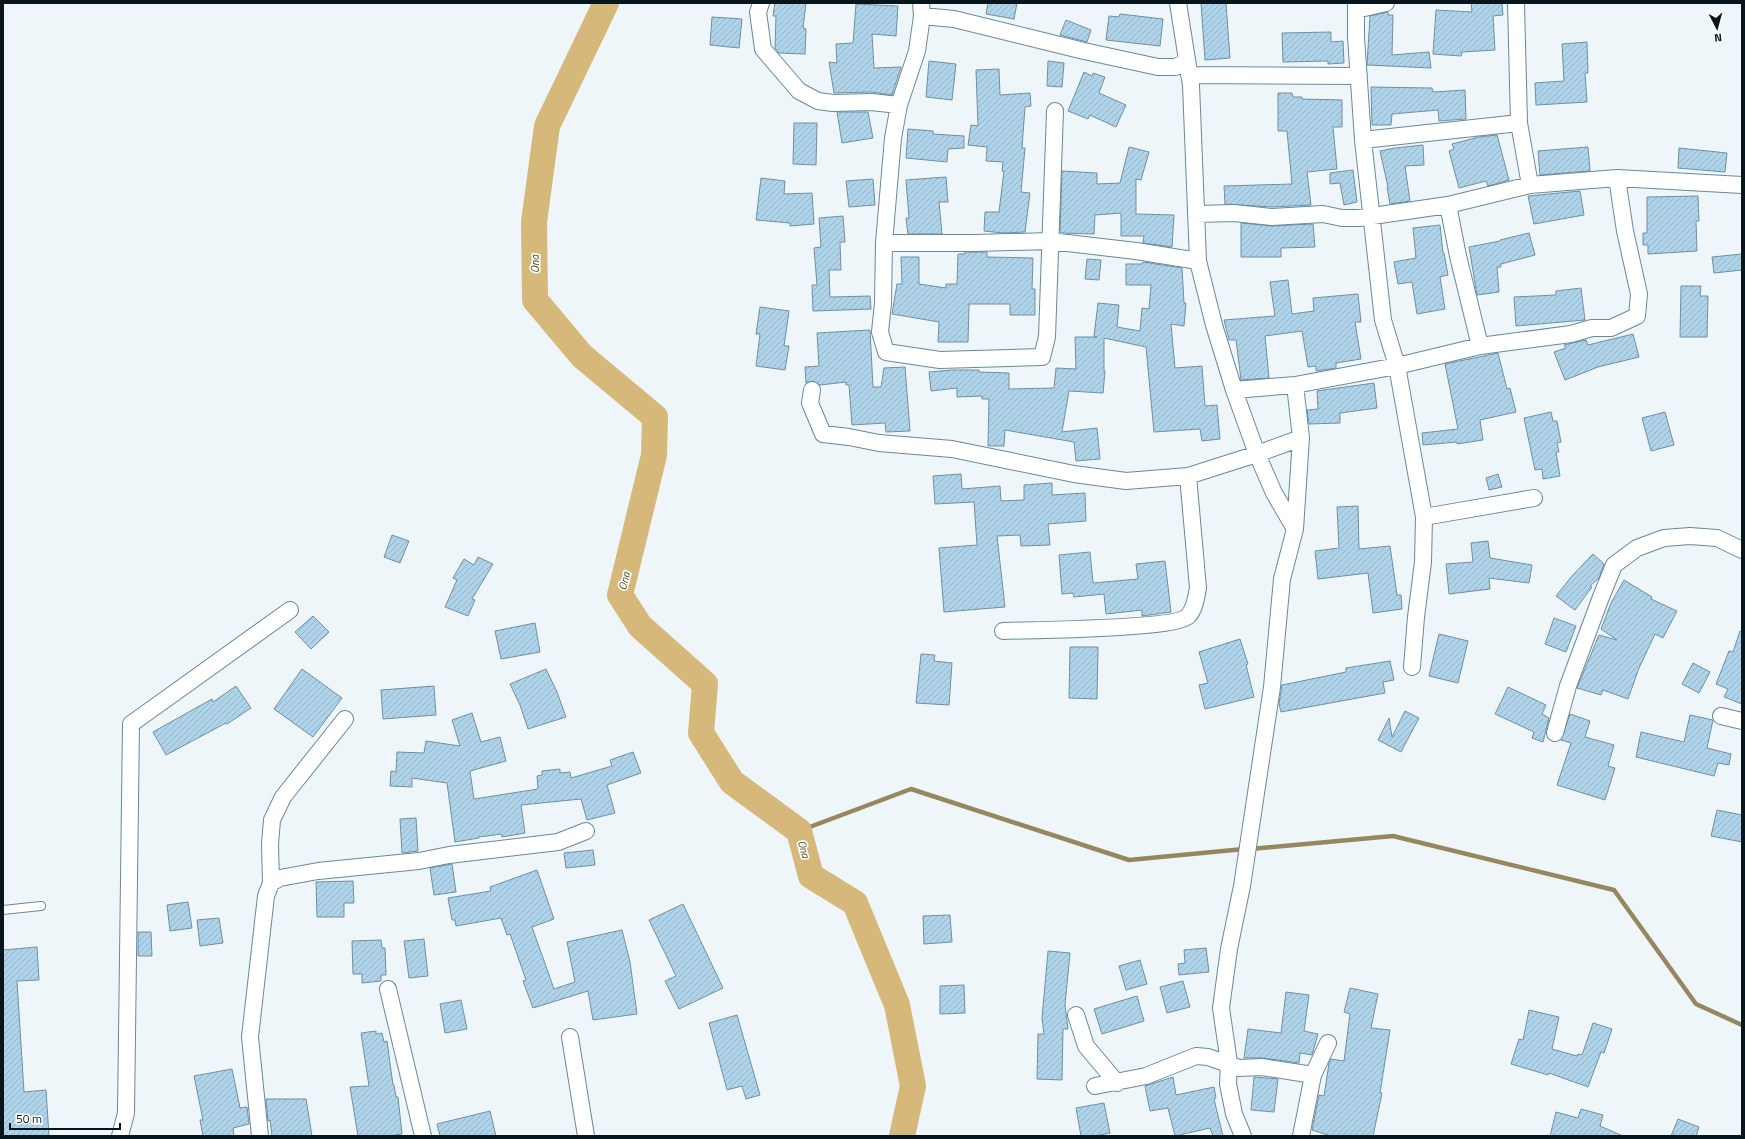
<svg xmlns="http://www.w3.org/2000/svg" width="1745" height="1139" font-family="'Titillium Web',sans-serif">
<defs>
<pattern id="building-hatch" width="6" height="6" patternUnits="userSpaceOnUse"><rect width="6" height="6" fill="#afd3e9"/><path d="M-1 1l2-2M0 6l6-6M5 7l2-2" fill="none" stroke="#95b4c7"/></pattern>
</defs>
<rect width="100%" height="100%" fill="#eff6fa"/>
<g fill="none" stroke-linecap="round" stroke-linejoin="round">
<!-- stream -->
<path stroke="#97875e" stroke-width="4.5" d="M799,831L911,789L1129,860L1244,849
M1251,849L1393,836L1614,890L1696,1004L1742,1025"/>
<!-- river -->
<path stroke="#d5b87a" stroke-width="26" d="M606,3L547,126L534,222L535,300L582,356L655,417L654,455L620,595L640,626L705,684L701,733L732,782L799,831L811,876L855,903L897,1005L913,1086L902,1136"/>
</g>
<!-- building -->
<path fill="url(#building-hatch)" stroke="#6e90a4" d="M775,3H806L803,28L806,29L805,54L779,53L775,48L776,16H773Z
M988,3H1017L1014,19L986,14Z
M1201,3H1226L1230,58L1205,60Z
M1471,3H1502L1503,15L1493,16L1495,50L1462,52L1461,56L1433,54L1436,10L1472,12Z
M856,4L898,6L896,36L872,34L874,68L901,67L892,95L871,92L834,93L829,62L837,63L836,44L853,43Z
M1388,12V15H1393L1392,55L1429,52L1431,68L1367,65L1370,16Z
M1120,14L1163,19L1160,46L1106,40L1109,16L1119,17Z
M712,17L742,19L739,48L710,45Z
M1066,20L1091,30L1087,42L1060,35Z
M1331,32V42L1343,41L1344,63L1328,64V61L1283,62L1282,33Z
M1587,42L1588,73H1585L1587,102L1536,105L1535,83L1564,81L1562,44Z
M929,61L956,64L952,100L926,97Z
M1048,61L1064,63L1062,87L1047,86Z
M999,69L1000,95L1030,93L1031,106L1025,107L1022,148H1025L1021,192L1030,193L1025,232L1003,233L984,231L985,212H999L1004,171H1002L1003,162L986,161L987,147L968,145L971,125L978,126L976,70Z
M1084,72L1092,76L1093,73L1105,77L1099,93L1126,105L1116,127L1090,115L1088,119L1068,111Z
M1371,87L1432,88L1433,92L1465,90L1466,119L1439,121L1438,110L1392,114L1391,125H1372Z
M1278,93H1292L1293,97H1302V99L1342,100V127H1333L1337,169L1307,172L1311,205L1272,207L1225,204L1224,186L1292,184L1287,131H1278Z
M837,112H868L873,138L842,143Z
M794,123H817L816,165L793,164Z
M908,129L933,131V134L964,136V148L948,149L947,162L906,158Z
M1497,135L1509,180L1488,186L1486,181L1459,188L1449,151L1454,149L1452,144L1479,137Z
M1423,145L1424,165L1405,166L1410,201L1390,204L1387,187H1388L1380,151L1395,148Z
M1129,147L1149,152L1141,180L1136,179V214L1174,215L1172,247L1143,243L1144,236H1121V213L1095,215L1094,234L1060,233L1062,171L1097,173V184L1120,183Z
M1588,147L1590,171L1540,175L1538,151Z
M1679,148L1727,153L1725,172L1678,168Z
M1353,170L1357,202L1344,205L1340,183L1330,184V173Z
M946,177L948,202H939L942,234H908L906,218H909L906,180Z
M761,178L785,181L784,194L812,193L814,224L790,226V223L756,220Z
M873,179L875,205L849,207L846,181Z
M1580,191L1584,215L1534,224L1528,196Z
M1698,196L1699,221H1696L1697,251L1648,254V245H1643V233H1647V197Z
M843,216L845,242H840L841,270H829L830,297L870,296L871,309L813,311L812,285H817L814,248L821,247L819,218Z
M1241,223L1272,226L1313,224L1315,247L1281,248V257H1241Z
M1440,225L1443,253H1444L1448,275L1440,277L1445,309L1417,314L1412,282L1398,284L1394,262L1416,258L1413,228Z
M1529,233L1535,255L1501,264V267H1497L1499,292L1477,295L1469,247L1500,241V240Z
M965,252H987V257L1033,258L1032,289H1035V315H1010V304H969L968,342H938L939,322L892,314L897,284H902L901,257H919V284L946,288V284H957L958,254H965Z
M1742,254V270L1714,273L1712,257Z
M1087,259L1101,260L1099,280L1085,279Z
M1143,262L1182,268L1184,303H1186L1184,326L1171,324L1175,368L1202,366L1205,406L1217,405L1220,439L1202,441L1200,429L1154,432L1146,347L1104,338V371H1105L1103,393L1069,391L1062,432L1097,428L1100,459L1076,461L1074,442L1005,430L1004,446H988L989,399H982V396L957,397V388L931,391L929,372L952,370H979V372L1009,373V389L1054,388L1056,368L1076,369L1075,337H1097L1094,336L1098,303L1119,305L1117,327L1140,331L1142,308L1149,309L1151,285H1126V264H1142Z
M1288,280L1292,314L1314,311L1313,298L1358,294L1361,322H1355L1361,359L1336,363V368L1316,371V366L1308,367L1302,331L1265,336L1269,378L1241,380L1236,340H1229L1224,320L1275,316L1270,282Z
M1681,286H1701L1700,296H1708L1707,337H1680Z
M1581,288L1585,320L1516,326L1514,297L1556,295V291Z
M760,307L789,311L784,346H789L785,370L756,366L760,334H756Z
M870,330L873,387H881L884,368L905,367L910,431L886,432L885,423L852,425L849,385H846V382L820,385L813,381L806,383L805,367L819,366L817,333Z
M1633,334L1639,357L1598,367L1565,380L1554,352L1566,348L1564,345L1586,340L1588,345Z
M1498,353L1507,389L1510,388L1516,412L1480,420L1483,440L1457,444V442L1423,445L1422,433L1458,429L1445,364Z
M1374,383L1377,408L1340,413V423L1309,424L1307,410L1318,409L1317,391Z
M1551,412L1553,421H1557L1561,442L1557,443L1559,452H1556L1560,476L1543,479L1542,469L1535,470L1524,418Z
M1665,412L1674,445L1651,451L1642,418Z
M961,474L962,489L1000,486L1001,501L1024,500V485L1052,483V495L1085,493L1086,521L1048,524L1050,545L1021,546L1020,535L997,536L1005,607L944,612L939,548L977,545L974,502L935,504L933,476Z
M1498,474L1502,487L1489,490L1486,478Z
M1358,506L1359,549L1390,546L1397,595H1401L1402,609L1373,613L1368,573L1318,579L1315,551L1339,548L1337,507Z
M392,535L409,541L400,563L384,557Z
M1488,541L1490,558L1532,565L1529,583L1489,578L1490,589L1449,594L1446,564L1473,562L1471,543Z
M1090,552L1093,583L1138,579L1136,564L1165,561L1171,612L1142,616V610L1106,614L1104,594L1074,597L1073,593L1062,594L1059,555Z
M1593,554L1604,564L1599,578L1590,586L1592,587L1575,610L1556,596L1572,576Z
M478,557L493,564L472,599L475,600L468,616L445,607L457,580L453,578L464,559L474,565Z
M1624,580L1652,597L1651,599L1677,611L1663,638L1655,634L1639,668L1628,699L1603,690L1601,695L1577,688L1599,635L1617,640L1601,629L1611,603Z
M313,616L329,632L311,649L295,632Z
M1554,618L1576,626L1566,652L1545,644Z
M535,623L540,652L501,659L495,631Z
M1740,631L1742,632V704L1724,697L1728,689L1716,684L1729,651L1733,652Z
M1439,634L1468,641L1458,683L1429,676Z
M1240,639L1248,664L1246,665L1254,697L1205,709L1199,685L1208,683L1199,652Z
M1070,647H1098L1097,699L1069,698Z
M921,654L935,655L934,661L952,663L949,705L916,703Z
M1390,661L1394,680L1383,682L1385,693L1281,712L1279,704L1282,685L1346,672V668Z
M1693,663L1710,672L1699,693L1682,684Z
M302,669L342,698L313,737L274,709Z
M546,669L557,692L566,717L528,729L520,705L510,684Z
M236,686L251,708L227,724L226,723L166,755L153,732L212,699L213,702Z
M434,686L436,715L383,719L381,690Z
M1508,687L1546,705L1542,714L1549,718L1543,742L1532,738L1534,732L1495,714Z
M1405,711L1419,718L1401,752L1378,740L1389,718L1392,737Z
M472,713L481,742L500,737L506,761L470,771L474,799L538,789L537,776L542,775V771L560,769V773L570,772L571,778L612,766L610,760L633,752L641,773L607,785L615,813L587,820L581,799L521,805L525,833L502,837L501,834L479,837V838L455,842L447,783L412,778V787L390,786L391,771L396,772L397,752L424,753L426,741L460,746L452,720Z
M1570,714L1590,721L1585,737L1614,745L1608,766L1615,768L1605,800L1557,785L1571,743L1561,740Z
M1690,715L1713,720L1707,748L1731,754L1729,765L1718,763L1714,776L1636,757L1641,732L1684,742Z
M1717,810L1742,815V842L1711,836Z
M416,818L418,851L402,853L400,819Z
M593,850L595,865L566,868L564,853Z
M452,864L456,892L434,895L430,868Z
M537,870L554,919L532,927L554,989L575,982L567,942L622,930L630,962L637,1014L593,1020L588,991L533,1008L523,981L526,980L510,934L507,935L501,918L456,926L455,920H452L448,898L491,891L490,887Z
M353,881L354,903H344V917H317L316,882Z
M188,902L192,928L170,931L167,905Z
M683,904L723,988L679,1009L665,981L676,976L649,920Z
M950,915L952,942L924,944L923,916Z
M219,918L223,943L200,946L197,920Z
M138,932H151L152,956H138Z
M424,939L428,976L409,978L404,941Z
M381,940L382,948H385L386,975H381V981L362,983V974H353L352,941Z
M37,947L39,980L17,981L24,1092L46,1090L49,1136H3V950Z
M1206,948L1209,972L1179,975L1178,964L1185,963L1184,950Z
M1048,951L1070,953L1065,1005L1068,1029H1063L1062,1080L1037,1079L1038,1034H1044L1042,1018Z
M1140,960L1147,984L1126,990L1119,966Z
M1183,981L1190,1007L1167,1013L1160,987Z
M964,985L965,1013L940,1014V986Z
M1350,988L1378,994L1371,1028L1390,1030L1380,1093H1382L1373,1136H1331L1312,1130L1319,1095L1324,1096L1329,1063L1331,1059L1344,1061L1350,1014L1344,1012Z
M1286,992L1309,995L1304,1031L1318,1034L1312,1055L1300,1053L1299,1063L1263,1058H1244L1248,1029L1281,1033Z
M1137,996L1144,1021L1102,1034L1094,1009Z
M461,1000L467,1029L445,1033L440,1004Z
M1529,1010L1559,1017L1552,1049L1577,1056L1578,1054L1582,1055L1593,1023L1612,1029L1604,1053L1601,1052L1588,1087L1549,1073L1548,1075L1511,1064L1519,1039L1523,1040Z
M737,1015L760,1095L746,1099L742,1086L727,1090L709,1023Z
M376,1031V1034L382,1033L384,1042L387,1041L393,1085H394L396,1097H398L402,1134L389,1136H358L350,1087L369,1086L361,1033Z
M232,1069L240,1108L247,1107L249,1124L233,1128L234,1136H203L200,1120H203L194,1076Z
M1173,1077L1176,1095L1214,1087L1216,1098L1214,1099L1223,1136H1213L1210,1128L1175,1136L1168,1108L1150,1111L1145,1086Z
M1254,1077L1278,1079L1274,1112L1251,1110Z
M266,1099H306L312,1136H272L270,1120L268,1121Z
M1104,1103L1110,1133L1095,1136H1081L1076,1108Z
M1581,1109L1603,1115L1600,1126L1623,1136H1550L1556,1112L1578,1118Z
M490,1111L496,1136H440L437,1124Z
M1678,1119L1699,1127L1696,1136H1671Z"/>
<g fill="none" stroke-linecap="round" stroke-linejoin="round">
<!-- service casing -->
<g stroke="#67899d" stroke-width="10">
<path id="service" d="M3,910L41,906"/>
</g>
<!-- minor casing -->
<g stroke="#67899d" stroke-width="18">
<path id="minor" d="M761,3L758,12L763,49L799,91L818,101L833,103L871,102L899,105
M921,3L922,16L917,51L899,105L893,138L884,243L883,303L880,332L886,352L940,360L1042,357L1047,337L1055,111
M1178,3L1191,85L1198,261L1214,325L1234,390L1257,454L1274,493L1295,529
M1356,3V37L1363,140L1383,320L1397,366L1424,517L1534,498
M1516,3L1519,123
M1356,10L1386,3
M922,16L954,19L1084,51L1158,67H1175L1187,62
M1189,75L1359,76
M1363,140L1519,123L1530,185L1617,178L1742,185
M1196,214L1234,213L1272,217L1323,214L1342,218H1359L1448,205
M884,243H975L1050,241L1136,251L1198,261
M1480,346L1458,256L1448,205L1530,185
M812,390L810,403L823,434L849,437L879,443L952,449L1074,474L1126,481L1188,476L1257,454L1301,438
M1234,390L1295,385L1397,366L1480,346L1571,334L1592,328H1611L1637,316L1639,294L1625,231L1617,178
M1003,631C1029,630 1176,629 1188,616C1195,609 1196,598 1198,588L1188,476
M1412,667L1416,617L1423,562L1424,517
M1721,716L1742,721
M1555,733L1568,686L1601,597L1614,565L1637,548L1664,538L1690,536L1717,538L1742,550
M271,883L280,878L318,871L419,861L449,855L558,842L586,831
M388,989L423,1136
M1076,1015L1086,1046L1117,1083
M570,1037L586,1136
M1095,1086L1146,1076L1196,1056L1208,1057L1239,1068L1262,1067L1313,1075
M120,1136L126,1113L131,724L290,610
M260,1136L250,1037L266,896L271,883L270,844L272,820L283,797L345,719
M1243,1136L1234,1114L1228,1084L1229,1063L1221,1008L1229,949L1242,886L1272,687L1282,579L1295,529L1301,438L1295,385
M1301,1136L1313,1075L1328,1043"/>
</g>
<!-- service -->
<use href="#service" stroke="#fff" stroke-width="8"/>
<!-- minor -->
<use href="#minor" stroke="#fff" stroke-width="16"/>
</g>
<g text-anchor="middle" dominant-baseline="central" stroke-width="3.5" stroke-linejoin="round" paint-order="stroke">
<!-- water labels -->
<g font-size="11" font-style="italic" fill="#594514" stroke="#fff">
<text transform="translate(535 264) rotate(-90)">Ona</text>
<text transform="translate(624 581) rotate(-76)">Ona</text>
<text transform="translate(804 849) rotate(75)">Ona</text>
</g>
</g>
<!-- border -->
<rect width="1745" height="1139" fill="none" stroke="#07151c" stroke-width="8"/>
<!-- north arrow -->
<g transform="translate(1717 28) rotate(174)" stroke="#ffffff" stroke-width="3" paint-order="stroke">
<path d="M0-3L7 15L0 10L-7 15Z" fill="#07151c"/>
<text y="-6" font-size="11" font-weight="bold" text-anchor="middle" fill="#07151c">N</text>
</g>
<!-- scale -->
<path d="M10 1123v6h110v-6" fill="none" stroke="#07151c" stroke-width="2"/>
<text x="16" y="1123" font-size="12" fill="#07151c" stroke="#ffffff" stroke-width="3" paint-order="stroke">50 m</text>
</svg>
